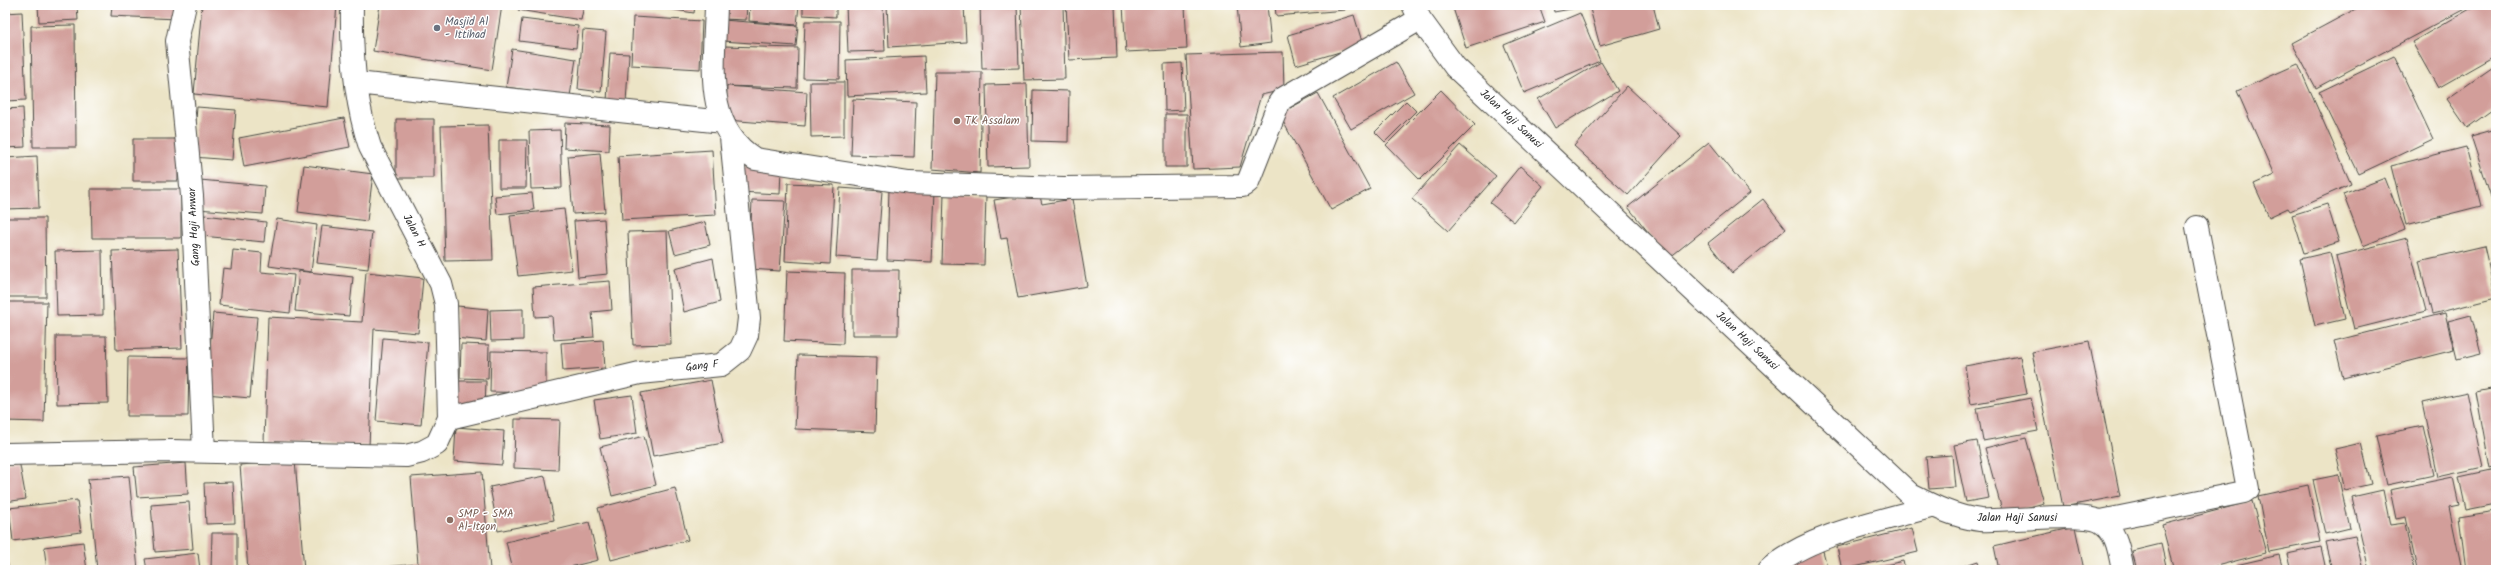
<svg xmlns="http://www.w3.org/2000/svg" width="2501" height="575" font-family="Kalam,sans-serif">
<rect width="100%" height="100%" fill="#fff"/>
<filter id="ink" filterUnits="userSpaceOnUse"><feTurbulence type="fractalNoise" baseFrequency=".025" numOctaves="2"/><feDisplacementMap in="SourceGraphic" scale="8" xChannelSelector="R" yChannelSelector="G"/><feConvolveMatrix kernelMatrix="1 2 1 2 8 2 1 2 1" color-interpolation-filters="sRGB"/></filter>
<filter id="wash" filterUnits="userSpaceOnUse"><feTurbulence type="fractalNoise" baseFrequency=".012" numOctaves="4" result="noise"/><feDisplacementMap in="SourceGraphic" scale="16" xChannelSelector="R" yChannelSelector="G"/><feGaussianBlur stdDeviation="0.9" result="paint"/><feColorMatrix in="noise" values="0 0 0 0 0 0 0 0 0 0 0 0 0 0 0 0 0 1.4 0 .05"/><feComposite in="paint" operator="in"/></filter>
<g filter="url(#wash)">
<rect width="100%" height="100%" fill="#ece4c6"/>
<g id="blocks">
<!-- building -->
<path fill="#d29e9a" d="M38,5H77L78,20L39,22Z
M112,5H178L177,19L111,16Z
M202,5H337L328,107L194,94Z
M380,5H502L492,70L373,51Z
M519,5H584L581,20L518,10Z
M643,5H695L694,13Z
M724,5H747L746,20L723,19Z
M750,5H799L797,25L749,21Z
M803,5H836V17L803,15Z
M846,5H883L885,51L848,52Z
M887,5H964L966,42L889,47Z
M980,5H1017L1019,68L982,69Z
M1021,5H1063L1065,79L1024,80Z
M1066,5H1115L1117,58L1069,60Z
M1123,5H1185L1187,49L1126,52Z
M1237,5H1267L1271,43L1241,47Z
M1275,5H1345V10L1276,16Z
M1452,5H1539L1545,22L1466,48Z
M1553,5H1582V7L1554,12Z
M1589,5H1653L1659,29L1600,46Z
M2363,5H2472L2316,88L2292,43Z
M2477,5H2496V55L2438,88L2412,42Z
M22,12L26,100L5,101V13Z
M1580,13L1600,61L1524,93L1504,45Z
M1354,15L1363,45L1296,65L1288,35Z
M633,17L702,21L700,69L631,65Z
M522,19L578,26L576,48L519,41Z
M723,20L798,26L796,46L722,41Z
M805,21H840L839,79L803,78Z
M75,25L76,147H33L31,26Z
M583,30L606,32L601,92L578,89Z
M723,46L798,48L797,88L722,86Z
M512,49L576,59L570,96L506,87Z
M1283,52L1284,90L1261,95L1240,167L1193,169L1186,55Z
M610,53L629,54L626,103L607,101Z
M924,56L926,92L847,96L846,60Z
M2394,56L2433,139L2359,174L2319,92Z
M1396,62L1414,93L1351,129L1333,98Z
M1601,62L1618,91L1555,128L1538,99Z
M1182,63L1184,110L1165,111L1164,64Z
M2298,64L2351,184L2290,211L2288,208L2269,217L2254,184L2274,175L2237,91Z
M2496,65V107L2467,128L2447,99Z
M935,72H982L980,173L932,169Z
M810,82H844V136L811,137Z
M1027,84L1029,166L988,167L986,85Z
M727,86L807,92L805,126L726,120Z
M1627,86L1681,136L1628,195L1574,146Z
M1033,90L1069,91L1068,142L1032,141Z
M1441,90L1475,125L1420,180L1386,145Z
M1318,93L1370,189L1331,210L1279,114Z
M853,99L916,102L914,157L851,155Z
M1406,101L1416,111L1385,142L1375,132Z
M197,107L236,110L232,160L193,157Z
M23,108L25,147L5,148V109Z
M1165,114H1187V167H1165Z
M344,118L350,147L244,167L239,138Z
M396,119H434V178H396Z
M565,123L610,125L609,151L564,148Z
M488,125L493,260L445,261L441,126Z
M2496,129V212L2471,136Z
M560,130L562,188L531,189L529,131Z
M133,139H178V181H133Z
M499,140H527L526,188H499Z
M1709,142L1750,193L1669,258L1628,207Z
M1460,145L1496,176L1448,231L1412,199Z
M2466,147L2481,206L2406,225L2391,166Z
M712,150L716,215L622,220L618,156Z
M600,153L605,212L573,214L568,156Z
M37,156L39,208L5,209V158Z
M304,165L373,174L367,221L298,212Z
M740,166L781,169L780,194L738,192Z
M1520,166L1543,186L1514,222L1490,203Z
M2385,178L2405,229L2363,246L2343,194Z
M200,180L265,186L263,214L197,209Z
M788,183L834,185L830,264L785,261Z
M840,188L882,191L877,260L836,257Z
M91,189H181V238H92Z
M889,189L935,191L932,262L887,260Z
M532,193L534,210L497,214L495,196Z
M944,193L986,195L984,265L942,264Z
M1039,193L1042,204L1072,199L1087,286L1018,298L1007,238L1001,239L994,200Z
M1763,199L1786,229L1732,273L1708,243Z
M752,200L785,201L780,271L749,269Z
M2327,204L2339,242L2304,253L2292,215Z
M564,209L572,270L518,276L510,215Z
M204,215L266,222L264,242L202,236Z
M5,218H45L46,297H5Z
M277,219L317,225L311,272L269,266Z
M604,219L608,274L578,277L574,221Z
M705,222L710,245L675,254L669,231Z
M322,226L372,232L368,269L317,263Z
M667,231L671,344L633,345L628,232Z
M2407,238L2426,311L2354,329L2336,256Z
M2484,246L2496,298L2432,314L2419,261Z
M178,249L182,348L116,350L112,251Z
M102,250L103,315L57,316L55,251Z
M233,250L262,253L261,272L294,275L290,313L219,305L223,268L231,269Z
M2330,252L2345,319L2315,326L2300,259Z
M713,258L720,302L684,312L675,268Z
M852,270H899L898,335H852Z
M299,271L353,277L349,316L295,311Z
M787,271L845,273L843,344L784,341Z
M366,272L423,278L418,333L374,329L369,446L264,442L268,317L362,322Z
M610,281L612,310L592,312L594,337L554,340L552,316L535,317L533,287Z
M5,302H47L44,422L5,421Z
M457,306L488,309L486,341L455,338Z
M523,309V340L491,341L490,310Z
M213,313L257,317L250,398L206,394Z
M2445,313L2454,350L2343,378L2334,341Z
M2471,315L2481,353L2457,359L2448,321Z
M56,336H106L108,403L57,404Z
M383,338L428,342L421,425L376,421Z
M603,340L605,368L563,371L561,343Z
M2089,341L2120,496L2063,507L2032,352Z
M461,344L489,345L488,379L460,378Z
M491,351L546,352V393L490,392Z
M798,355L877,357L875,432L795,429Z
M2020,356L2027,394L1971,404L1965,366Z
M128,357L189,358L188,416H127Z
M711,380L723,443L653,456L641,393Z
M455,381H486L485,408H455Z
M2496,388V466L2490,468L2476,392Z
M2467,392L2483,467L2438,477L2422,402Z
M632,395L637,433L600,439L594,400Z
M2031,398L2038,431L1983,441L1977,408Z
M515,419L560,420L558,470L514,468Z
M2423,426L2434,475L2387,485L2376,436Z
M456,427L504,431L502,465L454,461Z
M644,436L656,485L612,496L600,447Z
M2026,438L2044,503L2003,514L1985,448Z
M1977,441L1989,498L1966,502L1954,445Z
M2361,443L2371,484L2345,490L2335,449Z
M1952,455L1955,487L1929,489L1926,457Z
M19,460L26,499L5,502V462Z
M295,460L304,570H248L240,465Z
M186,463L188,494L137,497L134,467Z
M2496,469V504L2466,510L2459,477Z
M482,472L490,570H350L418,564L411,477Z
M2338,475L2350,528L2325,534L2313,480Z
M129,476L138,570H97L88,479Z
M545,476L554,520L498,531L490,487Z
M2453,477L2459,505L2449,507L2462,570H2417L2406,517L2396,519L2390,490Z
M233,482L235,523L206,524L204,483Z
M2308,485L2320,542L2269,552L2258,496Z
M675,488L688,540L611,560L598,508Z
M2383,490L2390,525L2405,523L2414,570H2369L2352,497Z
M77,500L81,532L13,541L9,508Z
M2252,501L2266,553L2201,570H2174L2162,525Z
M189,502L193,549L155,552L151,505Z
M2496,511V570H2466L2459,517Z
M589,522L598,560L558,570H513L506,542Z
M2075,527L2084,570H1999L1994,546Z
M1912,528L1918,552L1842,570L1837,547Z
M212,533H237V570H211Z
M2355,536L2363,570H2332L2325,542Z
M83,542L87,570H47L44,547Z
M2161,544L2167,570H2137L2132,551Z
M2321,547L2326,570H2291L2287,554Z
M1823,551L1828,570H1789L1787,560Z
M198,553L200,570H147L145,559Z
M2279,555L2283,570H2237L2236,565Z
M6,556L9,570H5Z
M1903,561L1905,570H1868V569Z
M1978,561L1980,570H1951Z"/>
</g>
</g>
<g filter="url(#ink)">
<use href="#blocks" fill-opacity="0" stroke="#484742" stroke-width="1"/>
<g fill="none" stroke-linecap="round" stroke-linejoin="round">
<!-- street casing -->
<g stroke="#484742" stroke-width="24">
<path id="street" d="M185,5L177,41L192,196L204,451
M716,5C715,60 701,125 755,159L909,183L1063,188L1243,186L1248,182L1279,103L1282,99L1420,19
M1413,5L1420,19L1455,67L1911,495C1933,506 1955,517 1980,520C2006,522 2083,511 2101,522C2118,532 2119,553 2123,570
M356,83L723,122
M449,418L640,373L721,365L740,350L747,335L749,318L731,137
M5,454L171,451L406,456L422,452L437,444L449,418L446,304L441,284L370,147C355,102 351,52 352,5
M2101,521L2244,492L2248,489L2197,227
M1769,570C1805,535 1885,520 1934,506"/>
</g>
<!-- street -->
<use href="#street" stroke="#fff" stroke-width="22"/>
</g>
</g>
<!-- markers -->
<circle fill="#6b7280" stroke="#fff" stroke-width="1.5" cx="437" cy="28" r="4"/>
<g fill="#8d6e63" stroke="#fff" stroke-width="1.5">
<circle cx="957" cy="121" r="4"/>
<circle cx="450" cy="520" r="4"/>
</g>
<g text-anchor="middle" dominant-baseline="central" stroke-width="3" stroke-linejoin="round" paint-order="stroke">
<!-- worship labels -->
<g font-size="11" fill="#5b616d" stroke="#fff" text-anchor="start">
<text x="445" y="22">Masjid Al<tspan x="445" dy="13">- Ittihad</tspan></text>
</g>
<!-- street labels -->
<g font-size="11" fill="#2b2b2b" stroke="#fff">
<text transform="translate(1511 119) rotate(43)">Jalan Haji Sanusi</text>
<text transform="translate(194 227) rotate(-93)">Gang Haji Anwar</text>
<text transform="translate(414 231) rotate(62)">Jalan H</text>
<text transform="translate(1747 341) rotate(43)">Jalan Haji Sanusi</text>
<text transform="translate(702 366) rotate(-7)">Gang F</text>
<text x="2017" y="518">Jalan Haji Sanusi</text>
</g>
<!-- education labels -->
<g font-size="11" fill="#785e54" stroke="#fff" text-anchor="start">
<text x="965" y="121">TK Assalam</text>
<text x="458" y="514">SMP - SMA<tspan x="458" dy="13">Al-Itqon</tspan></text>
</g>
</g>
<!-- margin -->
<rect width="2501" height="575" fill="none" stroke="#fff" stroke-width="20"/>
</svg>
